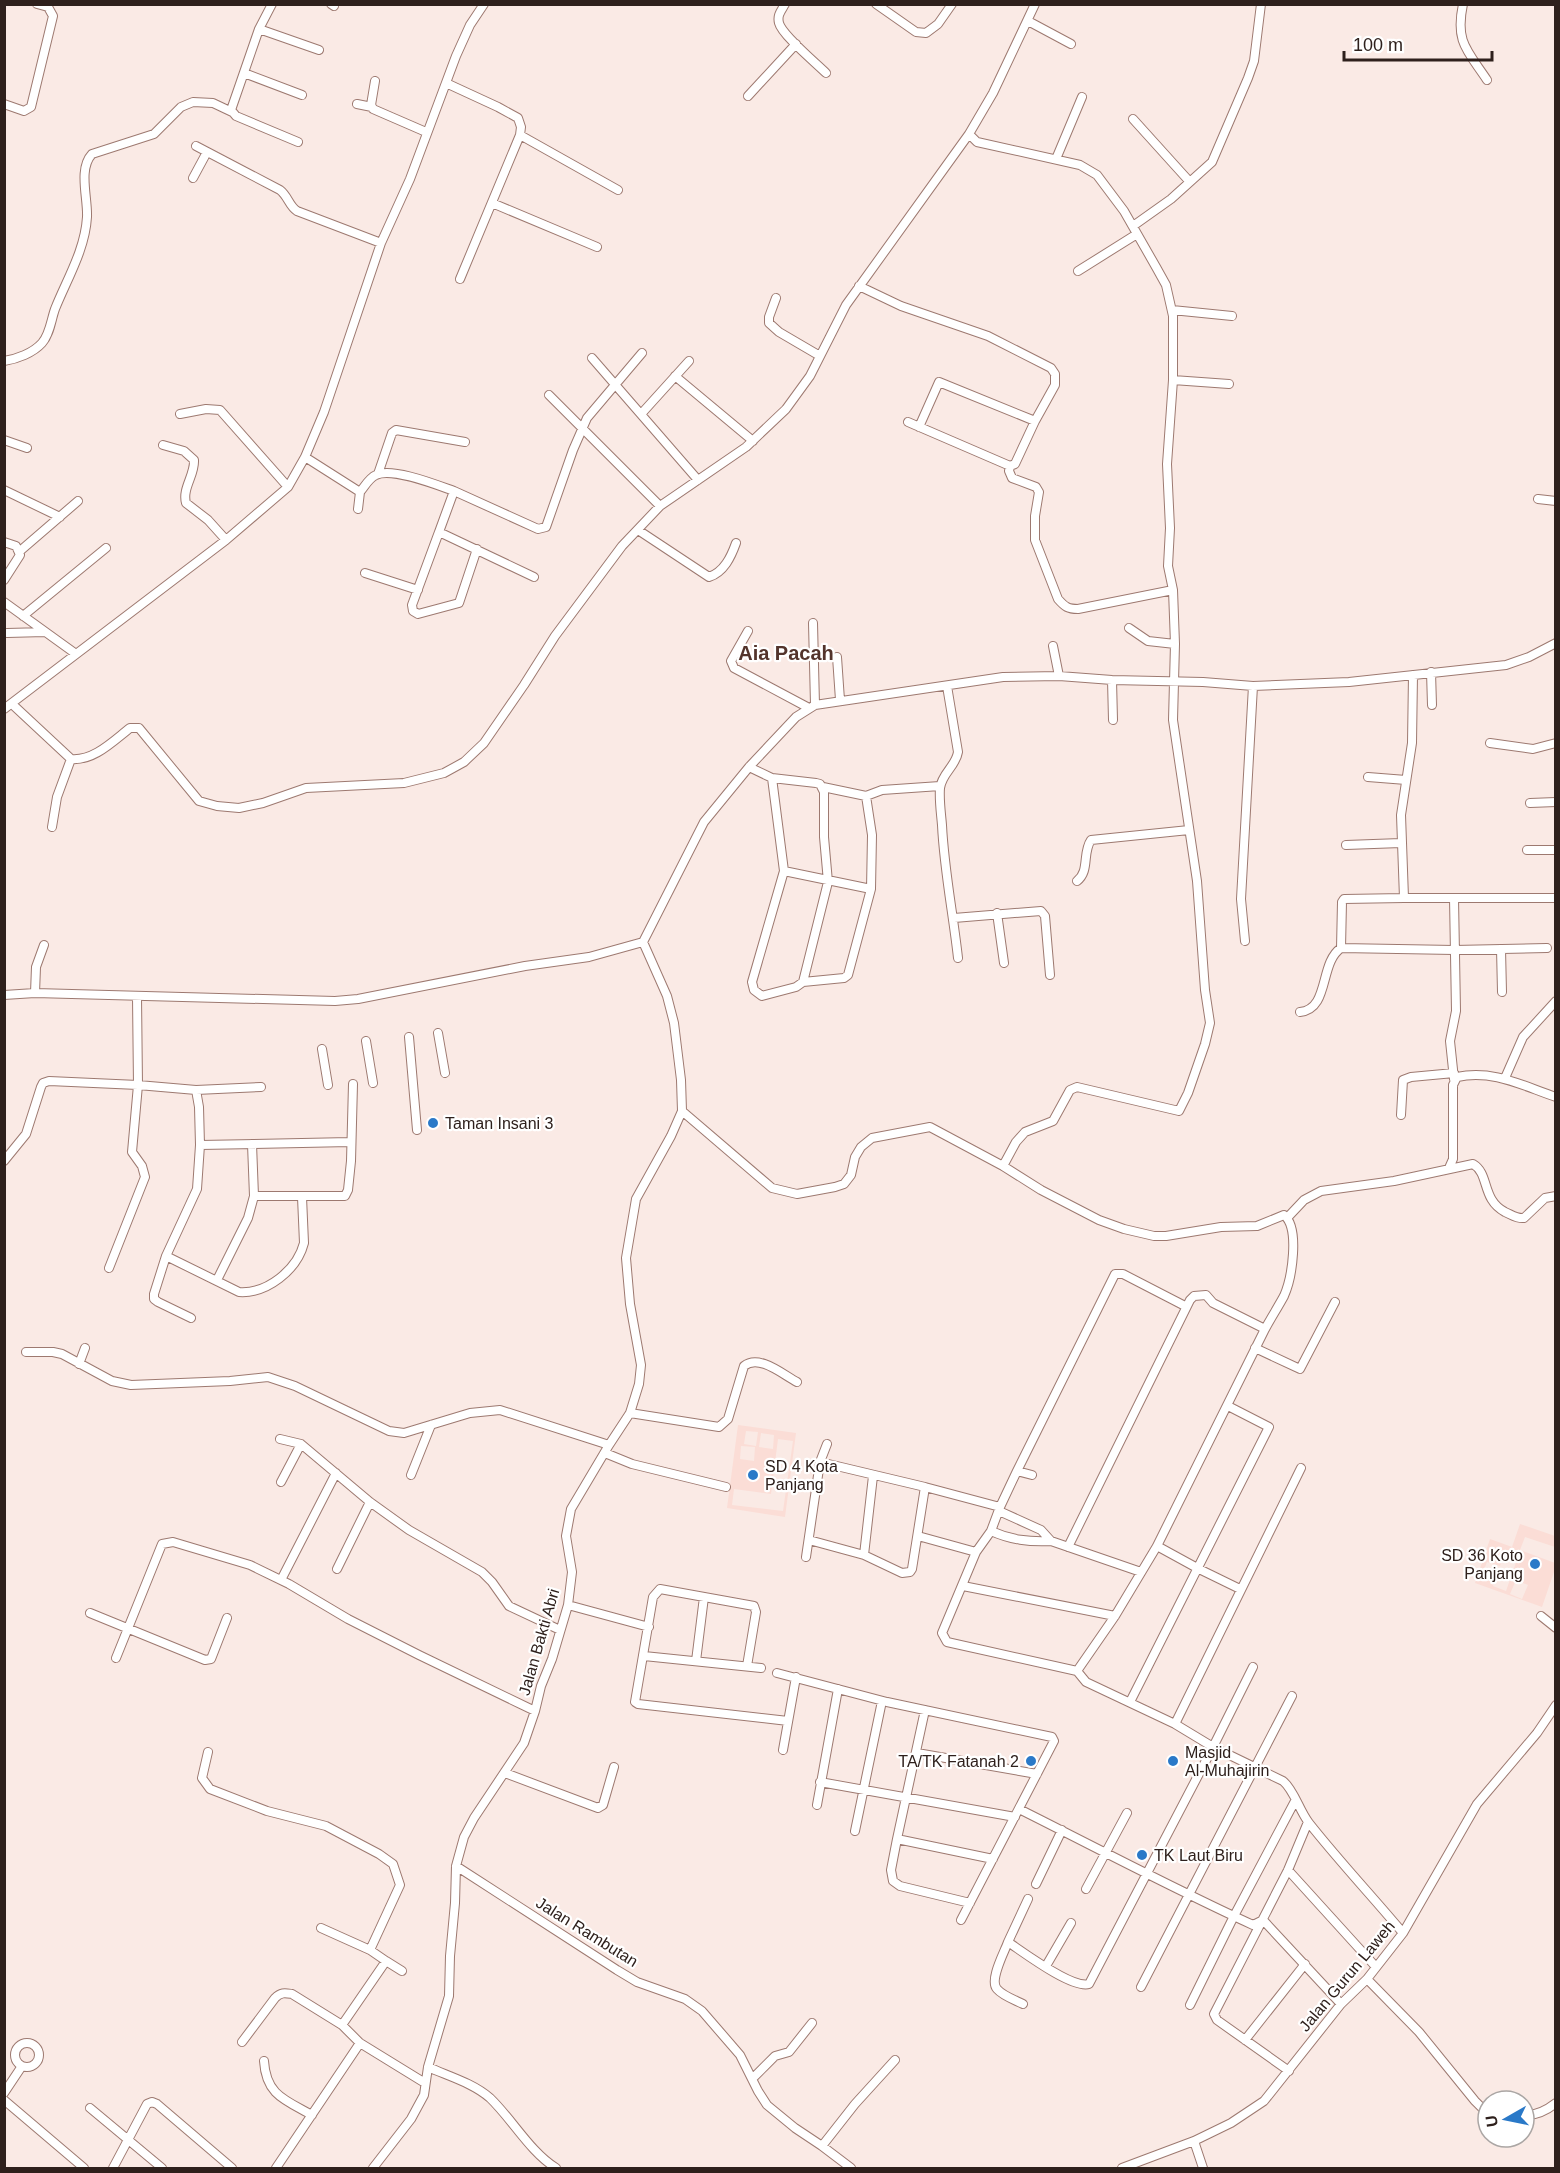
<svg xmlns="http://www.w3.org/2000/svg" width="1560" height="2173" font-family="Helvetica,sans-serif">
<rect width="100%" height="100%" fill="#faeae5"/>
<!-- built -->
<path fill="#fbddd6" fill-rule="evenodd" d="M738,1425L796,1433L785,1517L727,1508ZM746,1431L758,1432L756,1446L744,1444ZM761,1433L774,1435L773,1449L759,1447ZM778,1439L793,1441L783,1511L732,1505L734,1489L771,1494ZM741,1446L755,1447L754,1461L740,1459Z
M1520,1524L1555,1536V1547L1525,1537L1520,1550L1555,1563V1569L1542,1607L1475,1583L1490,1539L1512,1547ZM1506,1550L1519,1554L1506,1591L1493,1586L1495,1580L1482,1575L1487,1562L1500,1566ZM1516,1580L1528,1585L1522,1599L1510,1594Z"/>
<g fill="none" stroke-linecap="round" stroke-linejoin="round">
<!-- minor casing -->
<g stroke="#9d7970" stroke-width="10">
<path id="minor" d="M272,4L259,29L231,110L236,116L298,142
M331,4L334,6
M785,4C781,11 777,15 779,23C782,35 816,63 826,73
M876,4L916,32L926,33L938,24L952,4
M1463,4C1455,42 1467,50 1487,80
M1028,21L1071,44
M259,29L319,50
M244,73L302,95
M375,81L371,105L373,109L426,132
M446,83L498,107L518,118L521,127L520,135L618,190
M748,96L796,44
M4,104L24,111L31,107L53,16L48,7L37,4
M357,104L372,107
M1133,119L1189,181
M196,146L280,190C288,196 289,206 297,211L381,243
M1056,159L1082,97
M193,178L207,152
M492,203L597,247
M1133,226L1171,199L1212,162L1248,78L1254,61L1261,4
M1078,271L1137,234
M460,279L520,135
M859,286L901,306L988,336L1051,368L1055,374V385L1035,421L1015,464L1010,466L908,422
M776,298L769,317V323L779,332L820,356
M1172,310L1232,316
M592,358L698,480
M4,361C17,359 33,353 42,343C50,334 51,320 55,309C67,279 85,250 87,217C88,198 78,169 92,154L154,134L181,107L193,102L213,103L232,112
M675,376L753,441
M1173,380L1229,384
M549,395L660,506
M642,413L689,361
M180,414L206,409L220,410L288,487
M919,427L939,382L1035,421
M4,440L27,448
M163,445L184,451L194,460C195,475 182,488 186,503L208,520L226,540
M305,457L360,492C365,486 369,478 376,475C392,467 437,485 454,491
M1010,466L1009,471L1012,478L1036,487L1039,492L1035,516V540L1058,599C1065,607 1068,609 1078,609L1173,590
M378,474L392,433L396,430L465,442
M4,490L60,517
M1538,499L1556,501
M358,509L360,492
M638,530L709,577C724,572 731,557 736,543
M439,532L412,605L413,611L418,614L459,603L477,549
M4,542L16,546L20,555L4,580
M20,551L78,501
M365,573L418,590
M534,577L439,532L454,491L538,529L546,527L573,450L587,418L642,353
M4,602L76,654
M23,616L106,548
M813,623L815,705
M1129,628L1148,641L1175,644
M748,631L731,661L734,668L809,708
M7,633L45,632
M1053,646L1059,676
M837,657L840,700
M1431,672L1432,705
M1413,675L1412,743L1401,815L1404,898H1556
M1112,680L1113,720
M947,686L958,752C956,766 942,773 940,788C939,800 941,813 942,825C944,869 953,913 958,958
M12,704L71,759C94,761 113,741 130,728H139L199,801L217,806L239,808L263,803L306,788L404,783L444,773L464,762L484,743L524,685L555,636L622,546L660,506L746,447L786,409L810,376L846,305L969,134
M4,709L226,540L288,487L305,457L324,412L381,243L410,179L456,56L470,25L484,4
M1490,743L1533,749L1556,743
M749,767L772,778L816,783L820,784L824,792V837L828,882L803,982
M1368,777L1406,780
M772,778L784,871L871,889
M823,787L866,796L882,790L940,786
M1530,803L1556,802
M52,827L57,797L71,759
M1346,845L1401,843
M1527,850H1556
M784,871L752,982L754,990L762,996L796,987L803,982L844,978L848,975L871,889L872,835L866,796
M1077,881C1090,871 1082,853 1091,840L1189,830
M1454,898L1456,1011L1450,1041L1454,1079
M997,913L1004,963
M954,918L1041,911L1045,916L1050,975
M1245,941L1241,899L1253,686
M1341,948L1342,902L1344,899L1404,898
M1501,949L1502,992
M35,993L36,967L44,945
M4,995L35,993L335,1001L358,999L525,966L589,957L643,942L704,822L749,767L796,717L815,705L1003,677L1059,676L1112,680L1203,682L1253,686L1349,682L1506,665L1529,657L1556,643
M1300,1012C1330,1009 1319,963 1341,948L1454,950L1547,948
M438,1033L445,1073
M409,1037L417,1130
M366,1041L373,1083
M322,1049L328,1085
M1505,1078L1523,1037L1556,1001
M196,1090L261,1087
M682,1111L772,1188L797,1194L835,1187L844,1184L851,1175L855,1157L861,1147L872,1138L930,1127L1003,1166L1041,1190L1099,1220L1124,1229L1154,1236H1166L1221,1227L1257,1226L1284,1215C1300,1228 1292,1278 1284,1296C1278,1307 1271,1318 1265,1329L1157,1546L1115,1616L1077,1671
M1401,1115L1403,1080L1411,1077L1454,1073
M4,1161L26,1134L41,1087L43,1083L49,1081L138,1085L196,1090L199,1107L200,1145L350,1142
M1003,1166L1016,1142L1025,1132L1053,1121L1070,1090L1077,1087L1179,1111L1188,1093L1205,1044L1210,1023L1205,990L1197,881L1173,720L1175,644L1173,590L1168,566L1170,528L1167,464L1173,380V316L1166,285L1156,267L1124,211L1097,175L1080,165L977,142L969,134L993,93L1035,4
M1449,1168L1453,1159V1085L1457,1077C1493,1069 1523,1086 1556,1097
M254,1196H345L348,1190L351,1161L353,1084
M1287,1218L1304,1200L1321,1191L1394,1181L1473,1164C1490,1174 1481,1199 1505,1212C1512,1215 1517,1219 1524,1218L1545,1198L1556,1196
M166,1256L239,1292C267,1294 297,1270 304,1243L302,1197
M109,1268L145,1177L142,1166L132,1152L138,1085L137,997
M217,1280L248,1218L254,1196L252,1144
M191,1318L158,1302L154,1299V1294L166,1256L197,1189L200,1145
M1255,1348L1300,1369L1335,1302
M26,1352H53L62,1354L112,1381L131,1385L230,1381L268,1377L295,1386L389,1431L404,1433L470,1413L500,1410L609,1445
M79,1364L85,1348
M630,1413L719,1427L728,1419L744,1366C759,1354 782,1374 797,1382
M280,1439L301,1444L370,1502L409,1530L482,1572L492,1582L509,1606L560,1630
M605,1453L632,1464L726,1487
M820,1462L925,1487L1000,1507L991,1531L976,1552L942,1633L947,1642L1077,1671L1086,1682L1175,1724L1213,1747L1089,1984C1072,1989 1023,1952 1008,1942L1028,1899
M1017,1471L1115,1274H1123L1185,1306
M411,1475L431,1425
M281,1482L301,1444
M1000,1507L1017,1471L1032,1475
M999,1511L1041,1530L1051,1541L1141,1572
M991,1531C1011,1540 1029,1542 1051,1541
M918,1536L976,1552
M809,1540L864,1555L873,1476
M1157,1546L1199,1569L1240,1589
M1068,1547L1190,1300L1194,1296L1206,1295L1213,1303L1265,1329
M864,1555L902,1573L910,1572L912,1569L925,1487
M806,1557L820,1462L827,1444
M337,1569L370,1502
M281,1580L336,1473
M963,1586L1115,1616
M568,1605L649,1627
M90,1613L205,1660L211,1659L227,1618
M1541,1616L1556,1628
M644,1656L761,1668
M116,1658L162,1544L173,1542L250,1565L289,1584L348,1619L419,1655L535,1711
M696,1661L704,1597
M747,1666L756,1612L754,1606L660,1589L653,1597L635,1702L638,1704L788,1721
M1253,1667L1213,1747L1283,1781C1294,1790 1299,1810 1309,1823C1339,1861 1372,1896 1403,1933
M777,1673L887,1702L1052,1737L1054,1741L961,1920
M1130,1702L1269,1427L1228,1406
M925,1710L897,1839L891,1870L893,1881L900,1886L970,1903
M1175,1724L1301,1468
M783,1750L796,1677
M208,1752L202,1778L210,1789L267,1811L326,1826L379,1854L393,1864L400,1885L370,1950
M917,1753L1037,1774
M505,1773L598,1808L603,1805L614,1767
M820,1782L1015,1817
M817,1805L838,1689
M1019,1809C1097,1848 1174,1889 1253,1925L1263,1920L1341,2004
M855,1831L882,1701
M897,1839L993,1859
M456,1866L617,1970L637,1982L685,1999L702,2011L740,2055L758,2091L767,2105L795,2128L822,2146L851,2168
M1288,1870L1376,1967
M1036,1884L1062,1830
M1086,1889L1127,1813
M321,1928L370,1950L386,1961
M1008,1942C1004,1953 989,1980 997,1989C1003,1996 1015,2000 1023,2004
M1046,1966L1071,1923
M1367,1979L1419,2032L1475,2101L1482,2108L1488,2111
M1141,1987L1292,1696
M1190,2005L1234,1916L1295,1801
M342,2025L386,1961L402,1971
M1245,2040L1305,1964
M242,2042L275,1998C281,1992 285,1993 292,1994L342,2025L360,2043L425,2083
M15 2055a12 12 0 1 1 24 0a12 12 0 1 1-24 0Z
M264,2061C266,2095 285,2100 312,2115
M428,2067C448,2076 473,2083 490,2098C512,2119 531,2153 556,2168
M1289,2071L1217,2020L1214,2014L1288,1870L1308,1822
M753,2078L775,2056L789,2052L812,2023
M4,2093L22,2066
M4,2100L84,2168
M90,2108L162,2168
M1524,2115C1536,2116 1547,2110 1556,2103
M1194,2141L1203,2168
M822,2146L855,2104L895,2060
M113,2168L147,2104L152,2102L157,2104L232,2168
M276,2168L360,2043
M373,2168L411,2119L424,2095L428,2067L449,1996L450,1956L455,1903L456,1866L464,1837L474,1818L524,1743L535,1711L541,1686L552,1659L568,1605L572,1572L566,1536L571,1509L609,1445L630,1413L639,1384L641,1365L630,1304L626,1258L636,1199L671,1136L682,1111L681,1080L674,1023L667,996L643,942
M1122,2168L1194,2141L1231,2123L1264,2101L1341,2004L1367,1979L1403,1933L1477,1804L1537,1733L1556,1705"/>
</g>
<!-- minor -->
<use href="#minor" stroke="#fff" stroke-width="8"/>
</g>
<!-- markers -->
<g fill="#2a79c8" stroke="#fff" stroke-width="2">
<circle cx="433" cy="1123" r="6"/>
<circle cx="753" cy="1475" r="6"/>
<circle cx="1535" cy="1564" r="6"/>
<circle cx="1031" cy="1761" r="6"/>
<circle cx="1173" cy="1761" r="6"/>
<circle cx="1142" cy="1855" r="6"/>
</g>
<g text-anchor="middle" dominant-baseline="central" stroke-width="4.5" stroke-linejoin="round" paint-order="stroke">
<!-- poi labels -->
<g font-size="16" fill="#2e201c" stroke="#fff" text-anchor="start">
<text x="445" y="1123">Taman Insani 3</text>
<text x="765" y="1466">SD 4 Kota<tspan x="765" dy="18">Panjang</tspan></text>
<text x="1523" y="1555" text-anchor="end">SD 36 Koto<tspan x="1523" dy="18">Panjang</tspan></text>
<text x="1185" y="1752">Masjid<tspan x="1185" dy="18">Al-Muhajirin</tspan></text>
<text x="1019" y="1761" text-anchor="end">TA/TK Fatanah 2</text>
<text x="1154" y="1855">TK Laut Biru</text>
</g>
<!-- street labels -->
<g font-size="16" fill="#2e201c" stroke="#fff">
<text transform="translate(539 1642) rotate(-74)">Jalan Bakti Abri</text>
<text transform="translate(587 1932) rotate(32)">Jalan Rambutan</text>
<text transform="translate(1347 1976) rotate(-50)">Jalan Gurun Laweh</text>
</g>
<!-- quarter labels -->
<g font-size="20" font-weight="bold" fill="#53342c" stroke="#fff">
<text x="786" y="653">Aia Pacah</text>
</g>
</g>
<!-- border -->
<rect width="1560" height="2173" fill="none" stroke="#2e201c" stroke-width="12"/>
<!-- north arrow -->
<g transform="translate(1506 2119) rotate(261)"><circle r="28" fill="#ffffff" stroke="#aba6a4" stroke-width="1.5"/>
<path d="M0-4.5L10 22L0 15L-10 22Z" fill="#2a79c8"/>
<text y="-9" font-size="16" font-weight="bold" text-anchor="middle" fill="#2e201c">U</text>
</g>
<!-- scale -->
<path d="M1344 51v9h148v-9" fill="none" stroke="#2e201c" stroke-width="3"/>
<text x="1353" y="51" font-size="18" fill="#2e201c" stroke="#ffffff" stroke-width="4.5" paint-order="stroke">100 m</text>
</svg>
